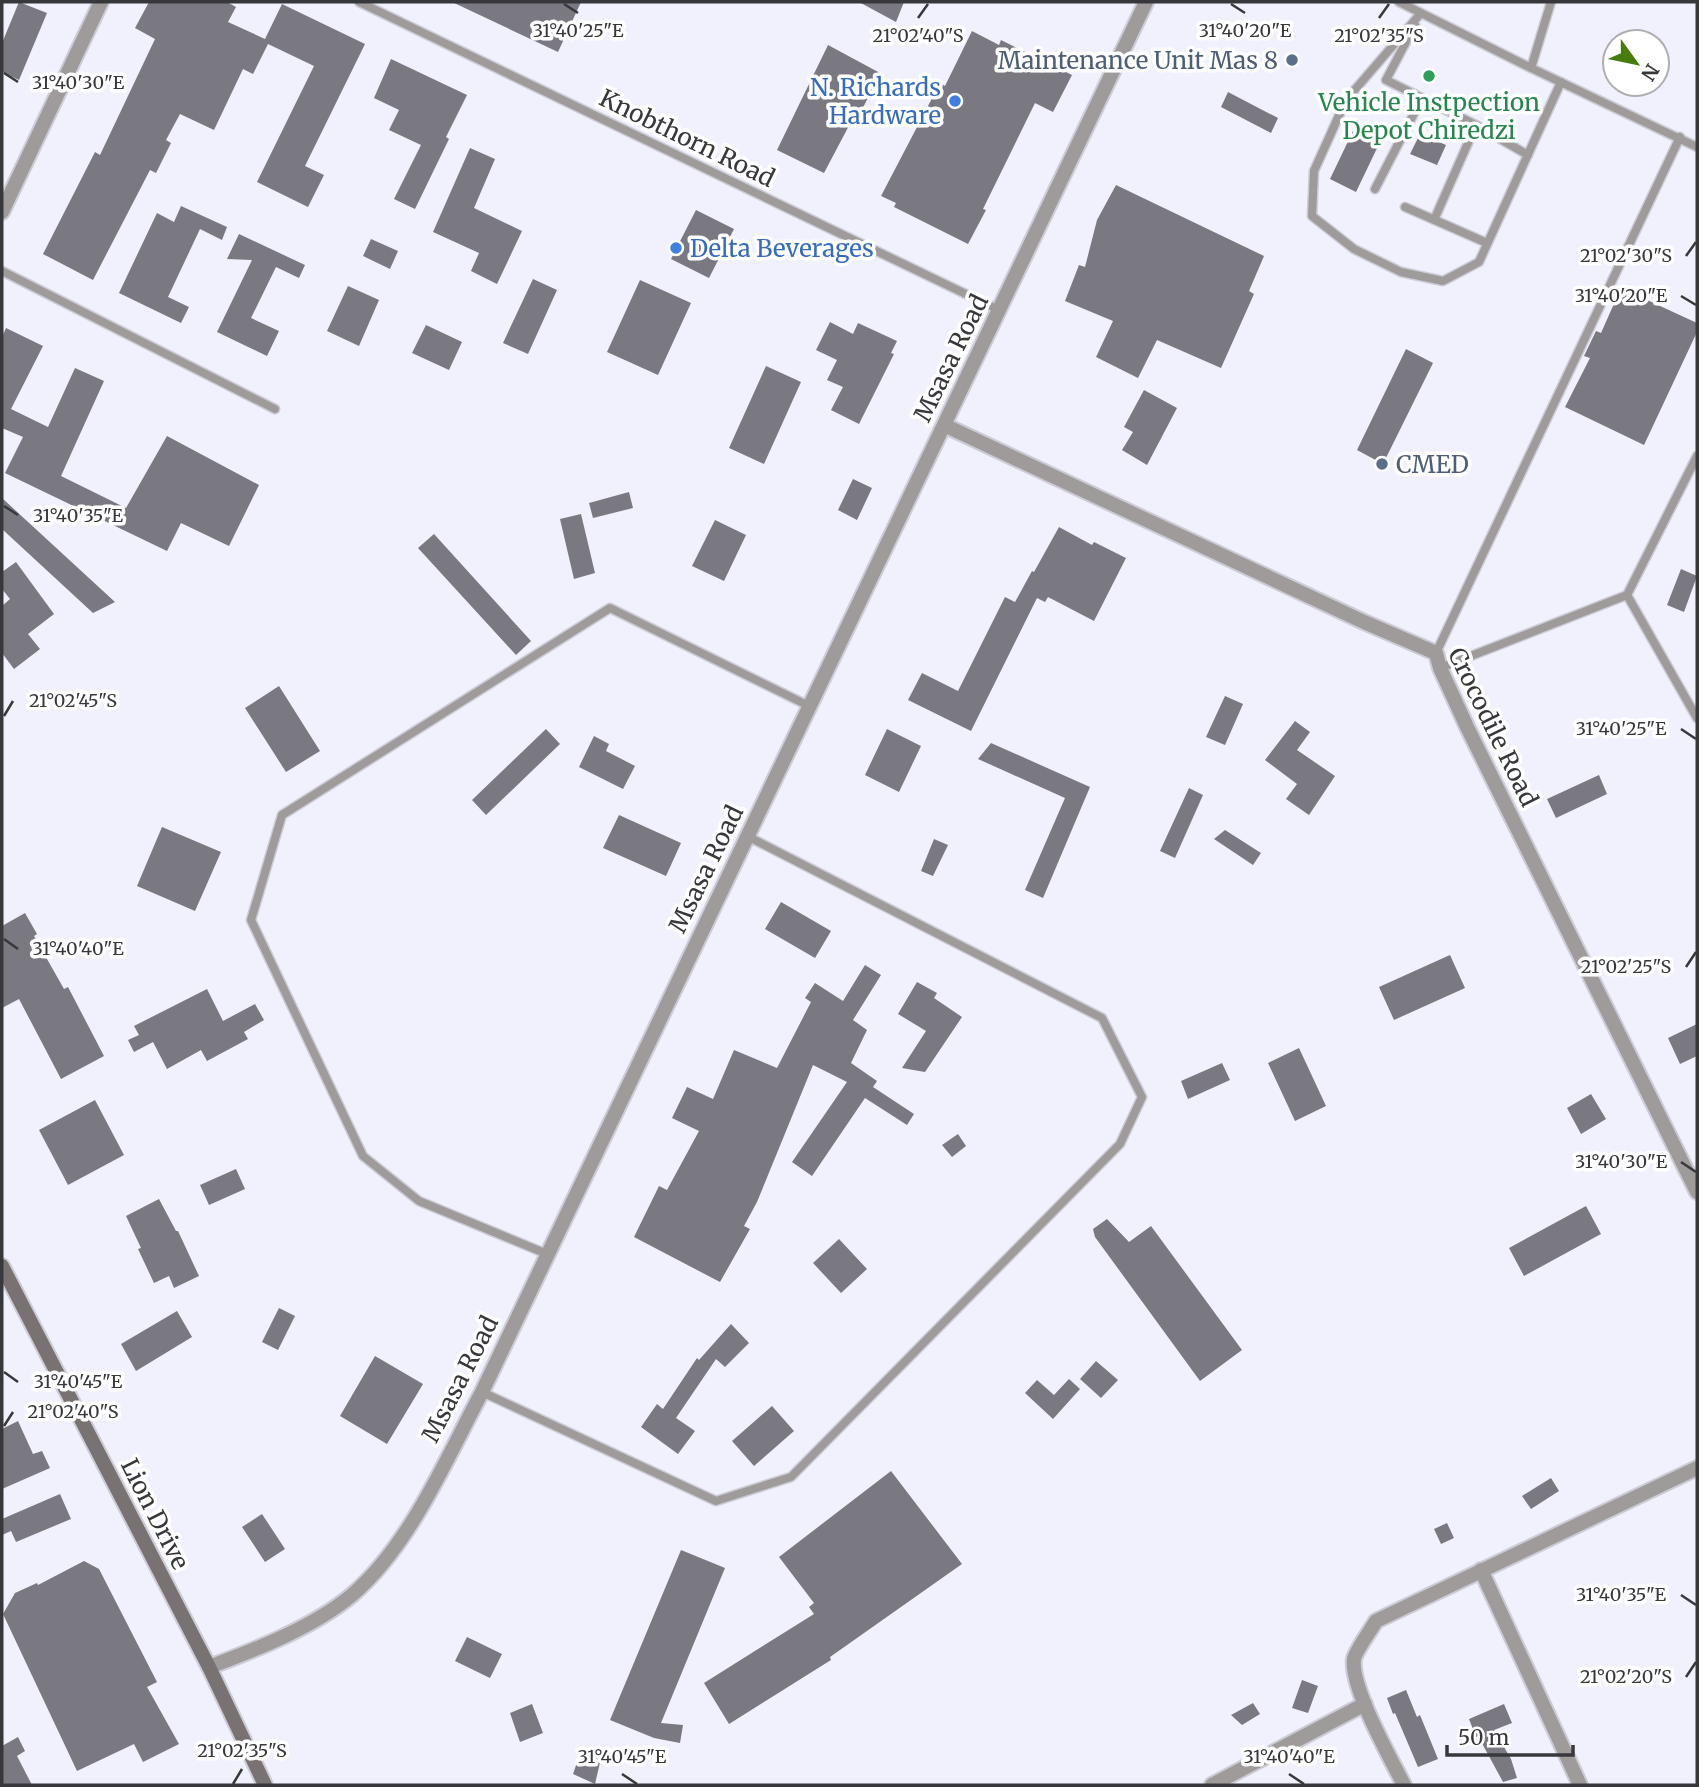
<svg xmlns="http://www.w3.org/2000/svg" width="1699" height="1787" font-family="Merriweather,serif">
<rect width="100%" height="100%" fill="#f0f1fc"/>
<!-- building -->
<path fill="#7a7881" d="M19,2L47,13L19,80L2,72V43Z
M149,2H227L236,7L228,22L265,39L282,4L365,44L305,166L324,175L308,207L257,182L314,66L268,44L253,74L243,69L214,130L180,114L166,140L171,143L156,173L150,170L93,280L43,254L95,152L100,155L155,39L135,28Z
M452,2H581L558,52Z
M859,2H904L896,22Z
M972,31L999,45L1001,40L1072,75L1053,112L1035,103L983,209L986,210L968,244L894,207L896,203L881,196L940,83L945,86Z
M828,45L880,73L856,122L852,120L824,173L777,150Z
M391,59L467,95L446,137L449,139L415,209L394,199L421,145L389,130L399,110L374,98Z
M1228,92L1278,118L1271,133L1221,107Z
M1353,131L1379,144L1356,192L1330,179Z
M1420,134L1446,145L1437,165L1410,154Z
M470,148L495,159L474,208L522,231L497,284L471,271L479,253L433,232Z
M1116,185L1264,256L1249,291L1254,294L1221,368L1157,340L1138,378L1096,357L1113,321L1065,301L1079,265L1085,267L1097,220Z
M181,206L227,227L222,240L200,229L168,297L189,307L181,323L119,293L157,213L174,222Z
M696,210L734,229L709,278L671,259Z
M239,234L305,265L299,278L276,267L251,318L279,331L267,356L217,332L252,260L227,259Z
M371,239L398,251L390,269L363,256Z
M533,279L557,290L528,354L503,343Z
M640,280L691,303L658,375L607,352Z
M348,286L379,300L359,346L327,331Z
M1621,288L1697,323V332L1644,445L1565,407L1590,358L1584,356L1596,331L1601,333Z
M830,322L853,334L858,323L897,341L891,353L894,354L859,424L831,410L843,387L827,380L837,360L816,350Z
M426,325L462,342L449,370L412,353Z
M6,328L43,346L11,409L48,427L75,368L104,381L61,476L126,508L167,436L259,485L229,546L181,523L167,551L5,473L23,437L2,428V337Z
M1406,349L1433,363L1383,464L1357,450Z
M766,366L801,382L764,464L729,448Z
M1144,390L1177,408L1147,465L1122,450L1133,432L1124,427Z
M853,479L872,488L857,520L838,510Z
M629,492L633,508L593,518L589,503Z
M2,498L115,602L93,613L2,529Z
M581,514L595,573L574,579L560,519Z
M715,520L746,535L724,581L692,566Z
M1059,527L1092,545L1094,542L1126,558L1094,621L1048,597L1045,602L1037,598L971,731L908,700L922,673L958,691L1005,597L1015,602L1032,571L1034,572Z
M434,534L531,641L516,655L418,548Z
M16,562L54,614L28,634L40,649L14,669L2,653V606L10,599L2,589V572Z
M1681,569L1697,576L1684,612L1667,605Z
M279,686L320,751L286,772L245,708Z
M1225,696L1243,704L1225,745L1206,737Z
M1295,721L1310,732L1297,750L1335,776L1309,815L1286,799L1297,784L1265,760Z
M546,729L560,744L486,815L472,800Z
M887,729L921,746L899,792L865,775Z
M594,736L609,744L606,751L635,766L623,789L579,767Z
M991,743L1090,787L1043,898L1025,890L1065,798L978,759Z
M1599,775L1607,794L1556,818L1547,799Z
M1189,788L1203,795L1175,858L1160,851Z
M619,815L681,843L666,876L603,848Z
M162,827L221,852L195,911L137,886Z
M1225,830L1261,853L1253,865L1214,839Z
M934,839L948,845L933,876L921,871Z
M781,902L831,931L815,958L765,929Z
M25,913L37,934L34,936L64,989L68,987L104,1056L61,1079L19,999L2,1008V926Z
M1450,955L1465,988L1394,1020L1379,987Z
M865,965L881,975L853,1020L867,1030L851,1063L877,1081L873,1087L914,1114L907,1125L865,1098L812,1176L792,1162L847,1082L813,1065L757,1202L744,1226L750,1229L720,1282L634,1237L659,1186L667,1190L699,1131L672,1118L687,1087L713,1099L734,1050L777,1068L811,1002L805,998L815,983L843,1001Z
M917,982L937,993L934,998L962,1017L925,1072L902,1068L926,1031L898,1014Z
M207,989L223,1021L255,1004L264,1020L244,1032L248,1039L207,1061L201,1050L167,1069L153,1042L134,1052L128,1040L139,1035L134,1026Z
M1697,1024V1056L1680,1064L1668,1038Z
M1299,1048L1326,1106L1295,1121L1268,1063Z
M1222,1063L1230,1080L1188,1099L1181,1081Z
M1591,1094L1606,1119L1581,1134L1567,1108Z
M95,1100L124,1155L68,1185L39,1130Z
M958,1134L966,1146L952,1157L942,1145Z
M236,1169L245,1189L209,1205L200,1185Z
M159,1199L176,1231H178L199,1276L174,1288L169,1276L154,1283L138,1249L141,1248L126,1216Z
M1586,1206L1601,1234L1524,1276L1509,1248Z
M1107,1219L1129,1242L1151,1226L1242,1350L1200,1381L1095,1237L1093,1229Z
M839,1239L867,1269L841,1293L813,1263Z
M279,1308L295,1316L278,1350L262,1342Z
M177,1311L192,1337L136,1371L121,1344Z
M731,1324L749,1343L725,1367L716,1359L676,1418L695,1431L678,1454L641,1427L657,1404L663,1409L697,1358L699,1360Z
M375,1356L423,1384L387,1444L340,1416Z
M1096,1361L1118,1380L1101,1398L1080,1379Z
M1069,1379L1080,1389L1053,1419L1025,1393L1037,1380L1054,1395Z
M772,1406L794,1431L754,1466L732,1441Z
M18,1421L33,1454L42,1451L50,1468L2,1489V1429Z
M891,1471L962,1564L830,1657L831,1660L729,1724L704,1683L814,1614L809,1607L814,1603L779,1557Z
M1551,1478L1559,1491L1531,1509L1522,1496Z
M60,1494L71,1519L16,1542L11,1531L2,1535V1519Z
M262,1514L285,1549L265,1562L242,1527Z
M1447,1523L1454,1538L1441,1544L1434,1529Z
M681,1550L725,1568L661,1723L683,1725L680,1743L654,1738L610,1720Z
M84,1561L99,1569L157,1682L147,1687L179,1744L143,1762L134,1744L77,1771L3,1614L15,1593L37,1583L38,1585Z
M467,1637L502,1654L490,1678L455,1661Z
M1302,1680L1318,1686L1308,1713L1292,1708Z
M1406,1690L1417,1717L1420,1715L1438,1759L1418,1767L1395,1713L1393,1714L1387,1698Z
M1253,1703L1260,1714L1242,1725L1231,1715Z
M532,1704L543,1733L520,1742L510,1713Z
M1504,1704L1512,1723L1494,1730L1511,1759L1517,1778L1503,1782L1478,1736L1476,1737L1469,1719Z
M18,1737L25,1751L17,1756L32,1785H2V1746Z
M582,1748L602,1754L595,1784L573,1774Z"/>
<g fill="none" stroke-linecap="round" stroke-linejoin="round">
<!-- lane casing -->
<g stroke="#cbccd6" stroke-width="11">
<path id="lane" d="M359,2L999,310
M1399,2L1531,68L1697,147
M1421,13L1346,100L1314,171L1312,216L1354,249L1401,272L1443,281L1479,262L1561,82
M1415,25L1386,80L1476,125L1528,155
M1531,68L1551,2
M1375,189L1422,98
M1405,207L1487,243
M1434,220L1476,125
M2,271L275,409
M1697,456L1627,595L1697,718
M1436,653L1680,137
M1440,668L1627,595
M547,1254L419,1201L363,1156L251,920L282,815L610,608L809,706
M482,1392L716,1501L791,1477L1120,1144L1142,1097L1102,1018L747,836"/>
</g>
<!-- street casing -->
<g stroke="#cbccd6" stroke-width="18">
<path id="street" d="M2,212L101,2
M944,425L1364,622L1436,653L1440,668L1467,727L1697,1192
M1481,1570L1580,1785
M209,1667C255,1650 314,1627 352,1595C411,1544 446,1459 482,1392L1146,2
M1212,1785L1365,1704
M1404,1785C1391,1759 1350,1687 1354,1659C1356,1650 1371,1630 1376,1621L1697,1468"/>
</g>
<!-- secondary casing -->
<g stroke="#cbccd6" stroke-width="18">
<path id="secondary" d="M2,1266L209,1667L265,1785"/>
</g>
<!-- lane -->
<use href="#lane" stroke="#a09b9b" stroke-width="8"/>
<!-- street -->
<use href="#street" stroke="#a09b9b" stroke-width="14"/>
<!-- secondary -->
<use href="#secondary" stroke="#797272" stroke-width="14"/>
</g>
<!-- ticks -->
<path fill="none" stroke="#37383c" stroke-width="2.5" d="M564,4L578,13M1231,4L1245,13M918,18L928,4M1379,18L1389,4M4,73L18,82M1686,256L1696,242M1681,296L1696,305M4,506L18,515M4,716L13,701M1681,729L1696,739M4,939L18,949M1686,967L1696,952M1681,1162L1696,1172M4,1372L18,1382M4,1426L13,1412M1681,1595L1696,1605M1686,1677L1696,1662M622,1774L637,1784M1289,1774L1304,1784M233,1784L242,1769"/>
<!-- markers -->
<g fill="#5c6f8a" stroke="#fff" stroke-width="2.5">
<circle cx="1292" cy="60" r="7"/>
<circle cx="1382" cy="464" r="7"/>
</g>
<circle fill="#2e9e5b" stroke="#fff" stroke-width="2.5" cx="1429" cy="76" r="7"/>
<g fill="#3f7fe0" stroke="#fff" stroke-width="2.5">
<circle cx="955" cy="101" r="7"/>
<circle cx="676" cy="248" r="7"/>
</g>
<g text-anchor="middle" dominant-baseline="central" stroke-width="7" stroke-linejoin="round" paint-order="stroke">
<!-- service labels -->
<g font-size="24" fill="#4e5e75" stroke="#fff" text-anchor="end">
<text x="1278" y="60">Maintenance Unit Mas 8</text>
<text x="1396" y="464" text-anchor="start">CMED</text>
</g>
<!-- shop labels -->
<g font-size="24" fill="#366cbe" stroke="#fff" text-anchor="end">
<text x="941" y="87">N. Richards<tspan x="941" dy="28">Hardware</tspan></text>
<text x="690" y="248" text-anchor="start">Delta Beverages</text>
</g>
<!-- leisure labels -->
<g font-size="24" fill="#27864d" stroke="#fff">
<text x="1429" y="102">Vehicle Instpection<tspan x="1429" dy="28">Depot Chiredzi</tspan></text>
</g>
<!-- street labels -->
<g font-size="24" fill="#37383c" stroke="#fff">
<text transform="translate(687 138) rotate(26)">Knobthorn Road</text>
<text transform="translate(951 358) rotate(-64)">Msasa Road</text>
<text transform="translate(1493 727) rotate(64)">Crocodile Road</text>
<text transform="translate(706 869) rotate(-64)">Msasa Road</text>
<text transform="translate(460 1379) rotate(-63)">Msasa Road</text>
<text transform="translate(155 1514) rotate(63)">Lion Drive</text>
</g>
</g>
<g font-size="18" text-anchor="middle" fill="#37383c" stroke="#fff" stroke-width="7" stroke-linejoin="round" paint-order="stroke">
<text x="578" y="37">31°40'25"E</text>
<text x="1245" y="37">31°40'20"E</text>
<text x="918" y="42">21°02'40"S</text>
<text x="1379" y="42">21°02'35"S</text>
<text x="78" y="89">31°40'30"E</text>
<text x="1626" y="262">21°02'30"S</text>
<text x="1621" y="302">31°40'20"E</text>
<text x="78" y="522">31°40'35"E</text>
<text x="73" y="707">21°02'45"S</text>
<text x="1621" y="735">31°40'25"E</text>
<text x="78" y="955">31°40'40"E</text>
<text x="1626" y="973">21°02'25"S</text>
<text x="1621" y="1168">31°40'30"E</text>
<text x="78" y="1388">31°40'45"E</text>
<text x="73" y="1418">21°02'40"S</text>
<text x="1621" y="1601">31°40'35"E</text>
<text x="1626" y="1683">21°02'20"S</text>
<text x="242" y="1757">21°02'35"S</text>
<text x="622" y="1763">31°40'45"E</text>
<text x="1289" y="1763">31°40'40"E</text>
</g>
<!-- border -->
<rect width="1699" height="1787" fill="none" stroke="#37383c" stroke-width="7"/>
<!-- north arrow -->
<g transform="translate(1636 63) rotate(123)"><circle r="33" fill="#ffffff" stroke="#afafb1" stroke-width="2"/>
<path d="M0-5L12 26L0 18L-12 26Z" fill="#467b0d"/>
<text y="-10" font-size="19" font-weight="bold" text-anchor="middle" fill="#37383c">N</text>
</g>
<!-- scale -->
<path d="M1447 1745v10h126v-10" fill="none" stroke="#37383c" stroke-width="3.5"/>
<text x="1458" y="1745" font-size="21" fill="#37383c" stroke="#ffffff" stroke-width="5" paint-order="stroke">50 m</text>
</svg>
